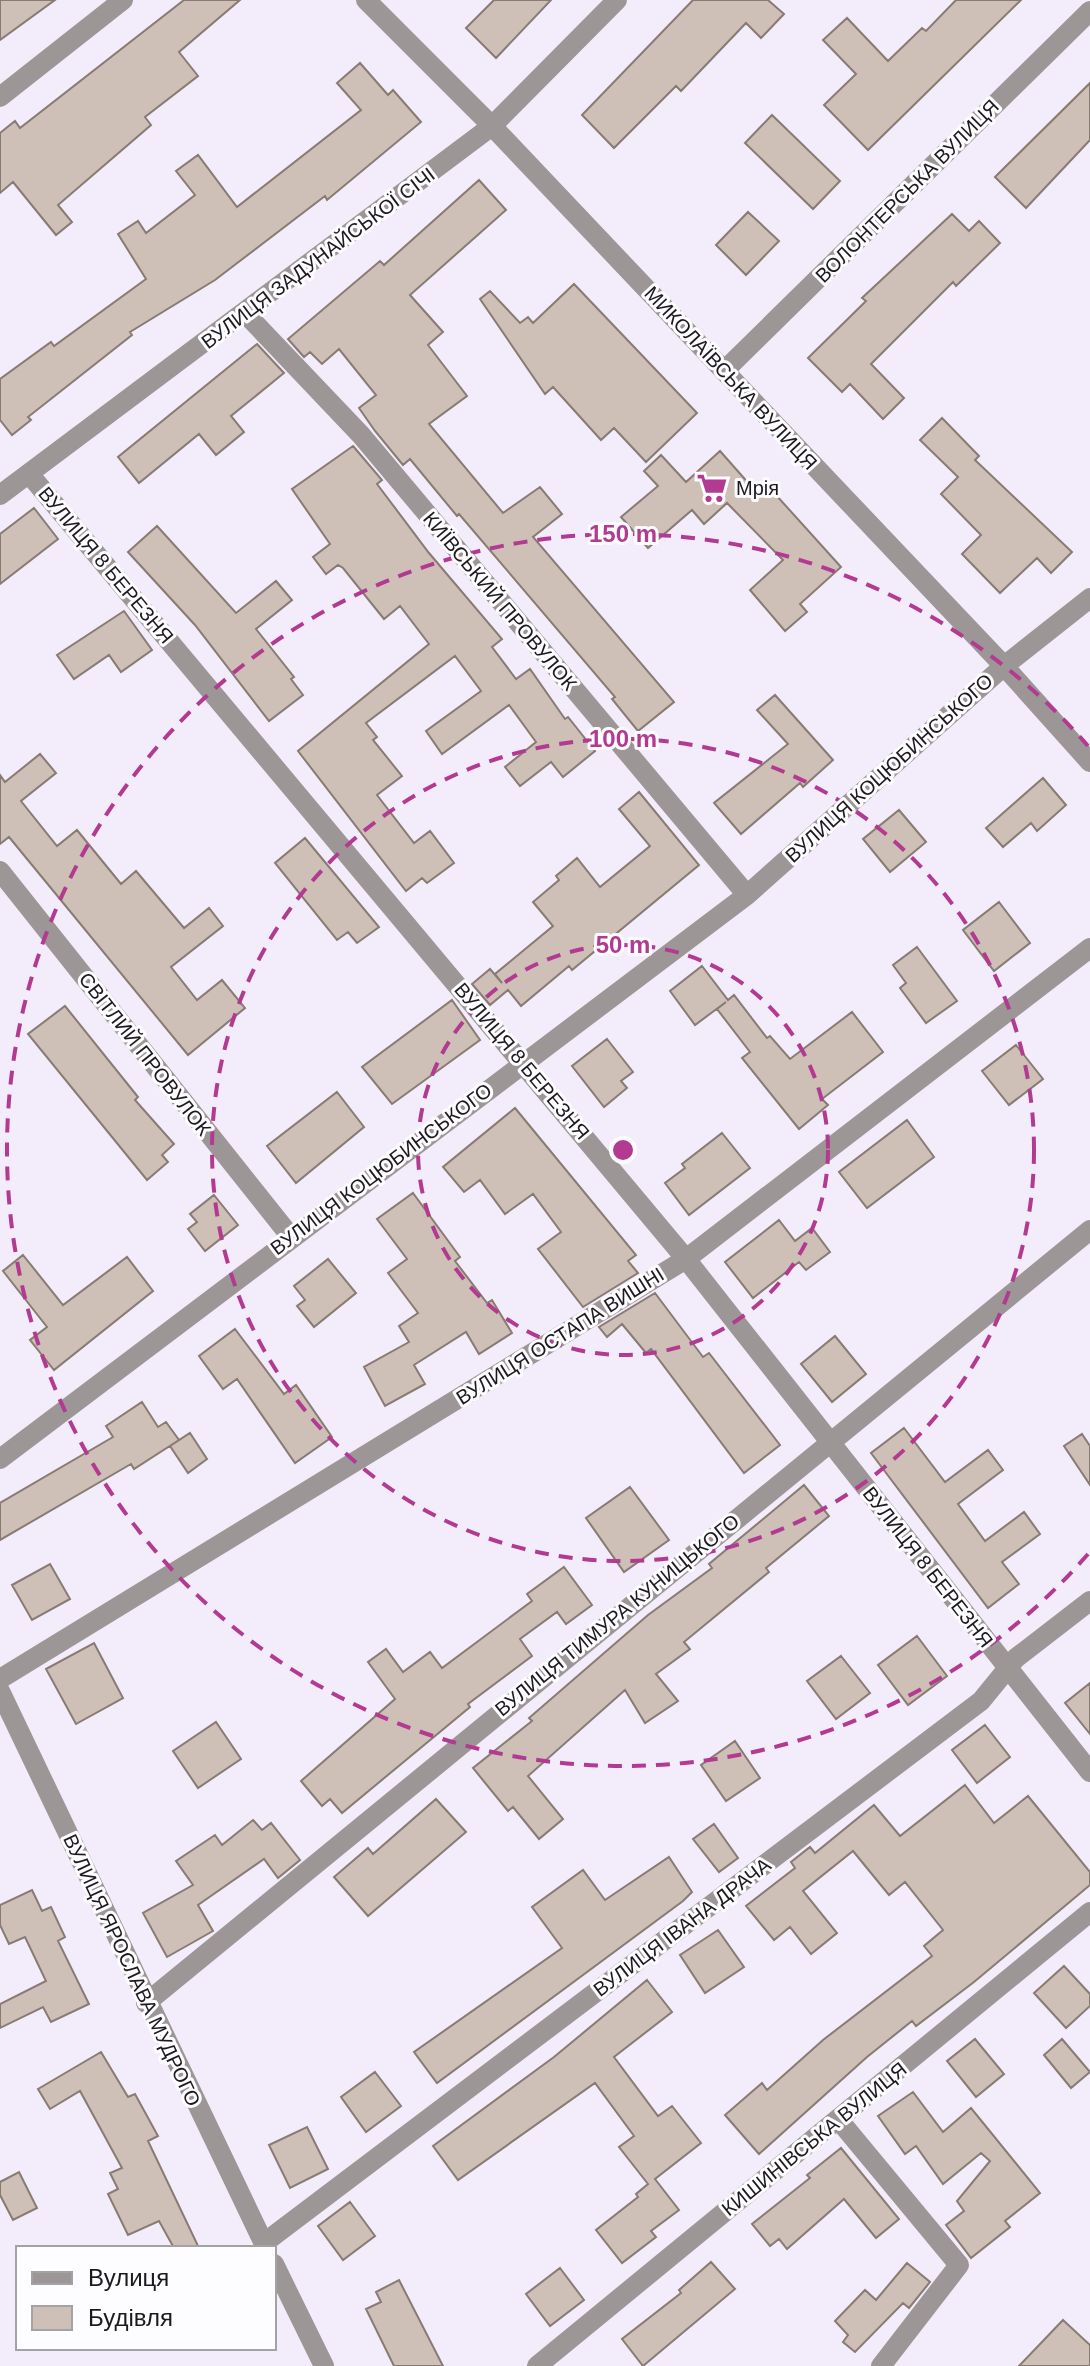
<svg xmlns="http://www.w3.org/2000/svg" width="1090" height="2366" font-family="Helvetica,sans-serif">
<rect width="100%" height="100%" fill="#f3ecfa"/>
<!-- building -->
<path fill="#cebfb7" stroke="#887b73" stroke-width="2" d="M0,0H55L0,40Z
M184,0H240L179,52L198,76L145,117L151,125L58,205L72,222L56,235L13,182L0,193V133L15,121L20,128Z
M494,0H551L496,58L466,28Z
M693,0H768L784,14L761,38L746,23L681,91L676,86L614,148L582,115Z
M956,0H1021L868,150L824,105L856,74L823,40L847,18L888,61L922,28L926,31Z
M360,63L388,95L393,90L421,122L327,200L325,196L215,280L130,332L132,335L28,417L31,420L12,435L0,420V379L51,342L54,346L146,279L118,234L138,221L146,233L195,195L176,171L198,155L237,207L361,110L337,83Z
M1090,83V140L1026,208L995,177Z
M772,115L840,181L813,209L745,143Z
M479,180L506,210L410,295L443,332L428,345L467,396L429,424L503,513L540,487L562,514L533,537L674,702L638,731L612,699L615,697L459,514L457,516L410,459L403,465L375,431L359,408L376,395L339,349L322,364L310,352L304,357L288,339L380,261L384,265Z
M748,212L779,241L746,275L716,245Z
M952,214L969,231L979,221L1000,243L956,286L953,282L871,364L904,398L883,419L850,384L842,392L808,358L866,301L862,298Z
M574,284L697,413L646,462L614,428L601,440L553,387L545,394L480,299L490,291L520,323L528,317L533,323Z
M257,344L284,373L231,416L244,432L216,455L199,434L139,483L118,457Z
M942,418L979,456L975,460L1072,552L1051,573L1037,558L1000,593L962,554L981,535L941,494L958,477L920,440Z
M353,446L382,480L377,484L429,553L502,639L492,647L516,679L530,669L565,719L568,717L595,751L563,777L551,762L520,786L505,767L536,742L509,705L442,754L426,731L481,691L455,656L366,723L377,737L373,740L402,776L377,795L414,843L430,831L454,863L427,883L422,878L406,891L298,751L429,644L400,606L384,619L343,568L338,565L326,574L313,557L330,544L292,489Z
M720,451L758,494L767,485L841,567L800,604L807,612L785,631L750,590L783,560L727,503L704,524L692,510L648,548L621,517L658,486L644,471L661,455L686,482Z
M34,508L58,539L0,584V534Z
M157,526L236,613L276,581L292,600L256,629L294,677L291,679L303,695L269,721L195,625L128,552Z
M124,611L152,650L121,672L109,655L74,679L57,655Z
M775,695L833,760L803,787L800,783L741,834L714,803L788,744L757,710Z
M40,754L56,773L21,801L57,846L77,830L121,884L136,871L184,928L209,908L223,926L171,967L197,1000L222,980L245,1008L188,1055L9,837L0,844V775L5,782Z
M1043,778L1066,805L1037,831L1031,823L1003,847L986,828Z
M639,792L699,865L572,970L569,966L521,1006L508,990L490,1005L472,984L490,969L502,983L495,974L553,926L533,902L559,880L556,876L577,858L600,887L650,846L619,809Z
M899,810L926,842L890,872L863,839Z
M305,838L379,927L357,943L348,932L337,940L275,863Z
M999,902L1030,943L994,971L963,930Z
M917,947L957,1001L926,1023L900,988L906,983L893,965Z
M702,966L728,1000L734,995L767,1038L770,1036L790,1059L852,1012L883,1052L822,1099L828,1105L799,1129L742,1058L750,1052L717,1009L726,1002L695,1025L670,991Z
M452,1000L480,1040L392,1104L362,1067Z
M65,1006L138,1097L135,1100L174,1144L162,1155L168,1162L147,1180L28,1034Z
M607,1039L633,1072L621,1081L627,1088L604,1107L572,1066Z
M1016,1045L1043,1079L1009,1105L982,1071Z
M337,1092L364,1127L296,1183L267,1146Z
M515,1108L636,1255L628,1261L638,1273L583,1307L538,1249L561,1232L533,1194L505,1214L480,1180L464,1192L443,1167Z
M907,1120L934,1157L867,1208L839,1172Z
M722,1133L750,1168L689,1215L665,1183L685,1168L682,1164Z
M413,1193L460,1257L455,1261L487,1303L492,1300L512,1333L479,1354L466,1332L414,1365L425,1384L385,1406L364,1367L409,1342L399,1326L418,1313L388,1273L407,1259L377,1219Z
M214,1195L238,1225L205,1251L188,1229L197,1222L190,1214Z
M779,1220L795,1241L812,1228L830,1252L806,1270L799,1262L753,1298L725,1262Z
M23,1255L63,1305L127,1257L153,1291L54,1370L30,1340L47,1327L3,1271Z
M328,1259L356,1293L314,1327L297,1306L305,1300L294,1286Z
M655,1293L703,1357L709,1353L780,1445L744,1473L651,1349L646,1353L622,1324L607,1337L599,1327Z
M235,1329L284,1394L296,1385L332,1437L295,1463L237,1379L223,1389L199,1356Z
M835,1336L866,1374L832,1402L801,1364Z
M142,1402L158,1427L166,1422L179,1440L134,1469L131,1464L0,1540V1503L113,1437L106,1426Z
M904,1428L945,1482L988,1450L1003,1470L958,1504L985,1541L1024,1512L1040,1534L1002,1562L1019,1584L988,1608L871,1453Z
M190,1433L207,1459L188,1473L170,1446Z
M1082,1434L1090,1446V1485L1064,1446Z
M804,1485L829,1516L766,1568L769,1572L684,1642L690,1649L656,1674L678,1701L645,1723L625,1690L528,1776L563,1819L539,1839L513,1807L508,1811L473,1768L532,1721L529,1718L648,1615L712,1568L709,1564Z
M630,1487L669,1540L624,1572L586,1518Z
M50,1564L70,1599L32,1620L12,1585Z
M564,1567L592,1605L566,1624L557,1612L520,1639L532,1656L468,1704L470,1707L342,1813L330,1799L322,1806L301,1781L395,1699L368,1662L386,1649L403,1672L430,1652L442,1668L532,1601L527,1594Z
M917,1636L947,1676L908,1705L878,1665Z
M94,1643L123,1698L76,1724L46,1669Z
M841,1656L870,1693L836,1719L807,1681Z
M1090,1683V1734L1065,1703Z
M216,1722L241,1759L198,1788L173,1751Z
M985,1725L1010,1757L977,1783L952,1750Z
M735,1741L760,1778L726,1801L701,1765Z
M965,1785L994,1823L1028,1796L1090,1872V1885L974,1982L916,2026L912,2021L867,2057L759,2154L725,2115L762,2083L767,2090L823,2040L932,1956L924,1946L943,1930L905,1882L889,1895L853,1851L803,1891L837,1933L811,1954L790,1927L774,1940L746,1906L795,1868L791,1862L810,1847L815,1853L874,1805L900,1836Z
M436,1799L466,1832L368,1916L334,1877L368,1848L373,1854Z
M253,1820L262,1830L271,1823L300,1860L278,1878L264,1859L198,1905L213,1931L167,1957L143,1913L193,1885L176,1861L215,1835L222,1845Z
M714,1824L738,1858L719,1872L693,1839Z
M669,1857L692,1892L683,1901L437,2083L414,2052L562,1948L532,1907L583,1870L605,1900Z
M32,1890L42,1911L51,1907L65,1937L58,1941L89,2004L51,2022L43,2007L0,2028V2004L46,1981L25,1937L9,1944L0,1925V1905Z
M718,1930L744,1967L705,1993L680,1955Z
M1064,1966L1090,1994V2006L1066,2028L1034,1993Z
M647,1980L672,2012L614,2057L658,2116L672,2106L701,2143L655,2179L679,2210L651,2231L656,2237L622,2263L596,2230L638,2197L636,2194L648,2184L619,2147L634,2136L595,2083L458,2180L433,2146L554,2057Z
M975,2039L1004,2074L976,2097L947,2061Z
M1062,2039L1090,2072L1071,2088L1044,2055Z
M101,2052L128,2097L135,2094L158,2136L148,2141L199,2248H174L159,2221L128,2235L108,2194L118,2189L110,2173L122,2168L80,2091L50,2109L38,2089Z
M375,2072L401,2106L366,2132L341,2097Z
M913,2092L943,2132L971,2108L1040,2193L1005,2221L1010,2227L971,2258L946,2225L964,2211L957,2201L990,2161L981,2153L943,2184L916,2146L905,2154L878,2116Z
M307,2127L328,2169L290,2188L269,2145Z
M841,2148L899,2219L876,2238L844,2199L787,2249L779,2239L770,2246L752,2224L810,2178L807,2175Z
M19,2172L37,2208L13,2220L0,2195V2182Z
M350,2202L375,2236L343,2260L318,2226Z
M711,2262L735,2289L643,2366L622,2339L681,2293L679,2290Z
M907,2263L930,2282L909,2308L903,2303L855,2352L843,2342L848,2335L835,2321L865,2290L876,2300Z
M560,2268L584,2300L550,2326L526,2294Z
M399,2280L443,2366H394L366,2309L381,2302L376,2292Z
M1063,2320L1090,2345V2366H1019Z"/>
<g fill="none" stroke-linecap="round" stroke-linejoin="round">
<!-- minor -->
<path stroke="#9d9697" stroke-width="20" d="M366,0L492,126L1004,666L1090,762
M0,97L123,0
M246,314L361,435L747,895
M724,371L1090,11
M30,475L686,1259L1090,1772
M0,495L492,126L617,0
M0,871L291,1237
M0,1459L747,895L1004,666L1090,598
M0,1679L686,1259L1090,948
M0,1691L266,2248
M146,2003L1090,1230
M838,2119L959,2265L881,2366
M264,2243L981,1701L1016,1658L1090,1601
M274,2264L324,2366
M537,2366L1090,1912"/>
</g>
<!-- distance rings -->
<g fill="none" stroke="#b23b91" stroke-width="4" stroke-dasharray="14 10">
<circle cx="623" cy="1150" r="205"/>
<circle cx="623" cy="1150" r="411"/>
<path d="M1088 1554A616 616 0 1 1 1088 746"/>
</g>
<!-- icons -->
<defs>
<g id="supermarket-bare" transform="scale(2.4)"><path d="M-6-5.5h2.5l.6 2H6L4.5 2H-2.5L-4.4-4H-6ZM-1.5 3.2a1.3 1.3 0 1 0 .1 0ZM3 3.2a1.3 1.3 0 1 0 .1 0Z" fill="#b23b91" stroke="#fdfcfe" stroke-width="2.5" paint-order="stroke"/></g>
</defs>
<g fill-rule="evenodd">
<use href="#supermarket-bare" x="712" y="488"/>
</g>
<g text-anchor="middle" dominant-baseline="central" stroke-width="6" stroke-linejoin="round" paint-order="stroke">
<!-- street labels -->
<g font-size="20" fill="#1d1a1f" stroke="#fdfcfe">
<text transform="translate(907 191) rotate(-45)">ВОЛОНТЕРСЬКА ВУЛИЦЯ</text>
<text transform="translate(318 258) rotate(-37)">ВУЛИЦЯ ЗАДУНАЙСЬКОЇ СІЧІ</text>
<text transform="translate(731 378) rotate(47)">МИКОЛАЇВСЬКА ВУЛИЦЯ</text>
<text transform="translate(106 565) rotate(50)">ВУЛИЦЯ 8 БЕРЕЗНЯ</text>
<text transform="translate(500 601) rotate(50)">КИЇВСЬКИЙ ПРОВУЛОК</text>
<text transform="translate(889 768) rotate(-42)">ВУЛИЦЯ КОЦЮБИНСЬКОГО</text>
<text transform="translate(145 1054) rotate(52)">СВІТЛИЙ ПРОВУЛОК</text>
<text transform="translate(522 1061) rotate(50)">ВУЛИЦЯ 8 БЕРЕЗНЯ</text>
<text transform="translate(381 1169) rotate(-37)">ВУЛИЦЯ КОЦЮБИНСЬКОГО</text>
<text transform="translate(560 1336) rotate(-32)">ВУЛИЦЯ ОСТАПА ВИШНІ</text>
<text transform="translate(928 1567) rotate(52)">ВУЛИЦЯ 8 БЕРЕЗНЯ</text>
<text transform="translate(617 1615) rotate(-39)">ВУЛИЦЯ ТИМУРА КУНИЦЬКОГО</text>
<text transform="translate(682 1927) rotate(-37)">ВУЛИЦЯ ІВАНА ДРАЧА</text>
<text transform="translate(132 1970) rotate(65)">ВУЛИЦЯ ЯРОСЛАВА МУДРОГО</text>
<text transform="translate(814 2139) rotate(-39)">КИШИНІВСЬКА ВУЛИЦЯ</text>
</g>
<!-- poi labels -->
<g font-size="20" fill="#1d1a1f" stroke="#fdfcfe" text-anchor="start">
<text x="736" y="488">Мрія</text>
</g>
</g>
<circle cx="623" cy="1150" r="12" fill="#b23b91" stroke="#fdfcfe" stroke-width="4"/>
<g font-size="24" text-anchor="middle" font-weight="bold" fill="#b23b91" stroke="#fdfcfe" stroke-width="6" stroke-linejoin="round" paint-order="stroke">
<text x="623" y="542">150 m</text>
<text x="623" y="747">100 m</text>
<text x="623" y="953">50 m</text>
</g>
<!-- legend -->
<rect x="16" y="2246" width="260" height="104" fill="#fdfcfe" stroke="#a3a2a5" stroke-width="2"/>
<rect x="32" y="2272" width="40" height="12" fill="#9d9697" stroke="#a3a2a5" stroke-width="2"/>
<text x="88" y="2286" font-size="24" fill="#1d1a1f">Вулиця</text>
<rect x="32" y="2306" width="40" height="24" fill="#cebfb7" stroke="#a3a2a5" stroke-width="2"/>
<text x="88" y="2326" font-size="24" fill="#1d1a1f">Будівля</text>
</svg>
